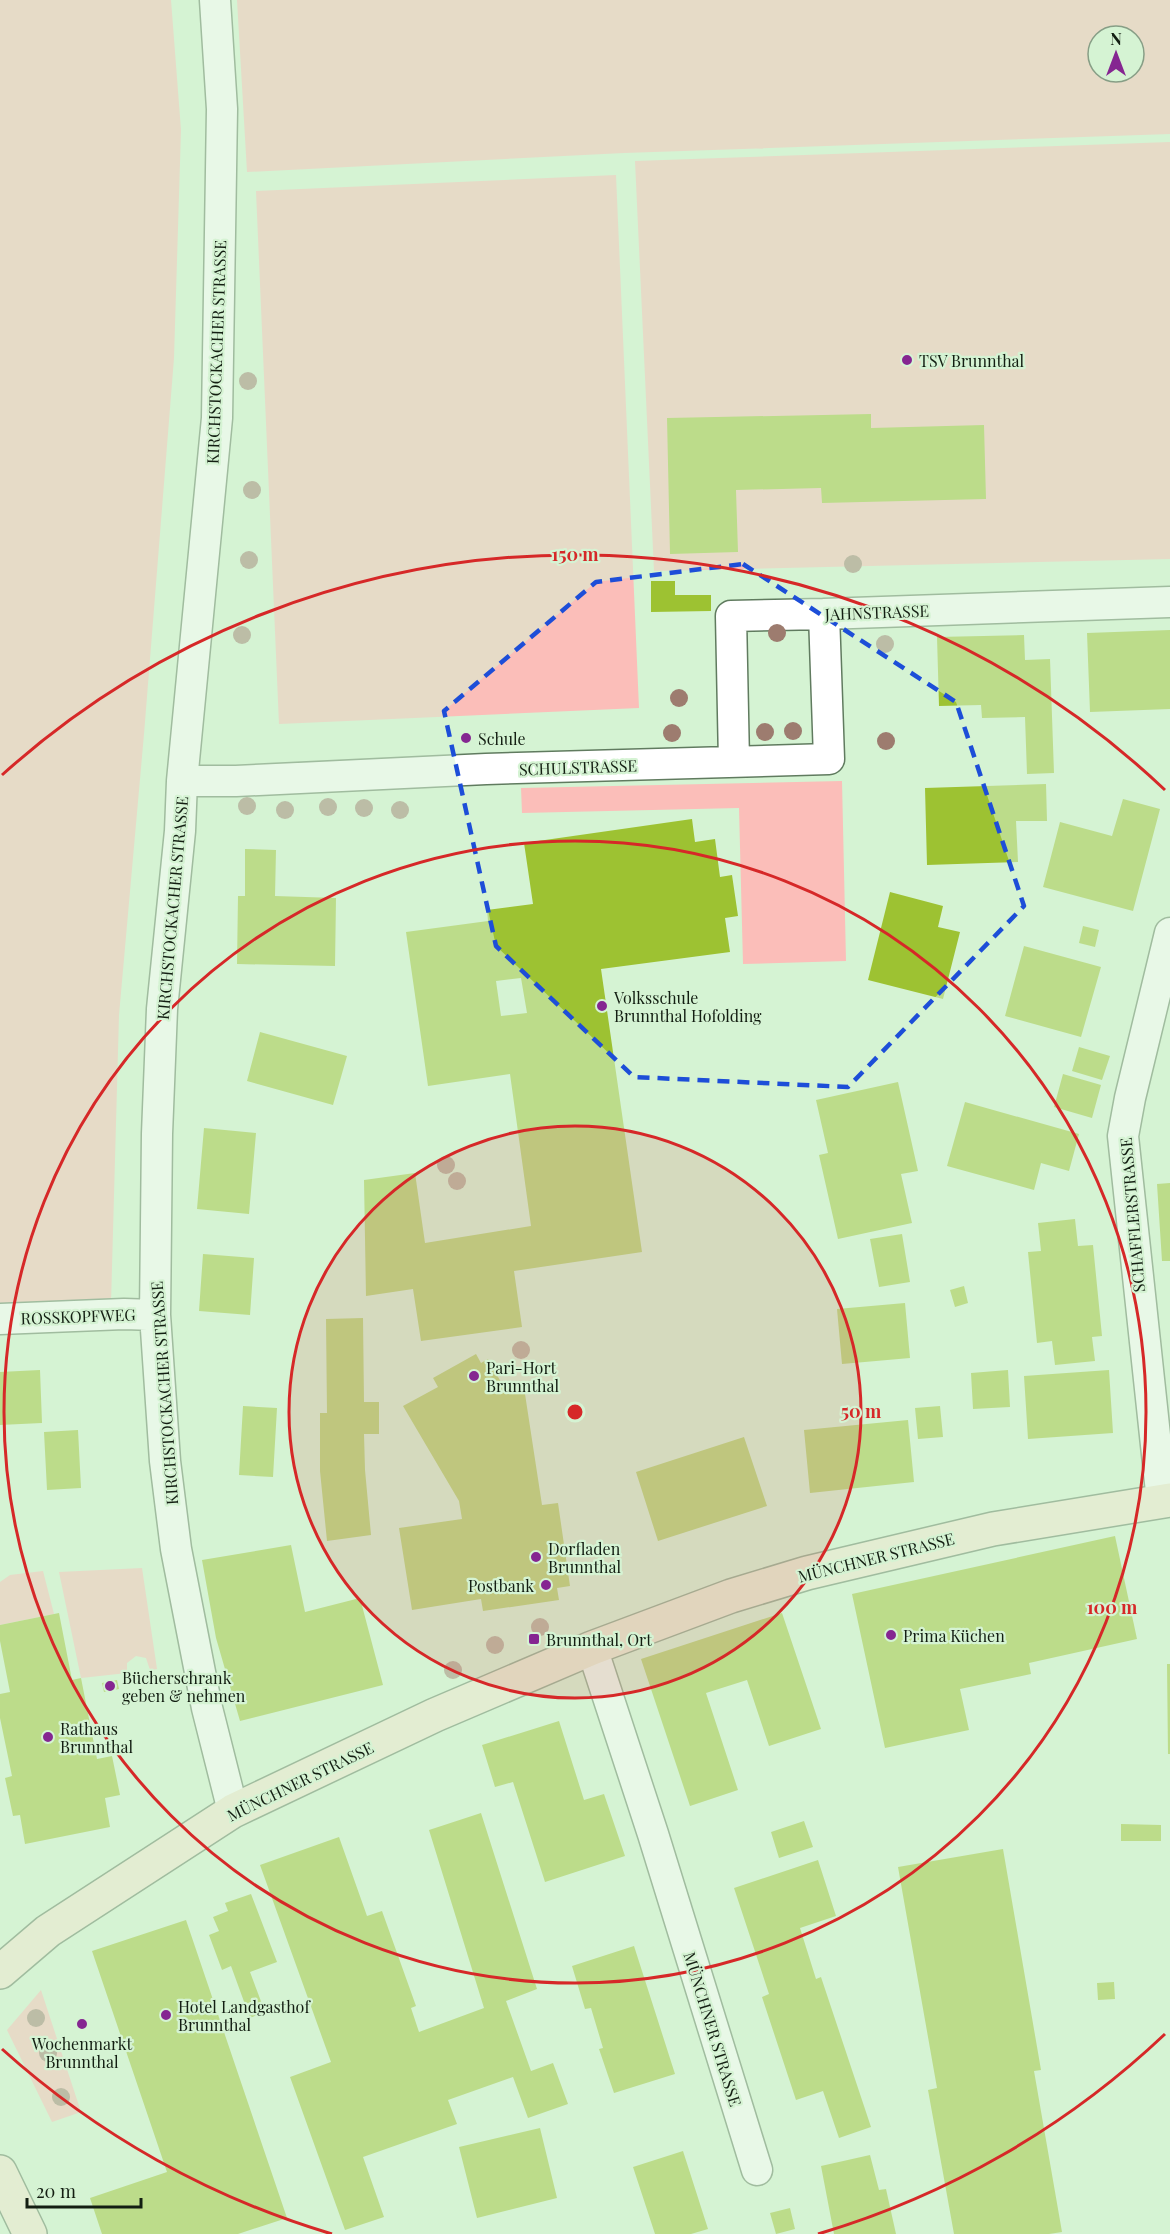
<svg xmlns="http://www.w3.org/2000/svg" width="1170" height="2234" font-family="'Playfair Display',serif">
<rect width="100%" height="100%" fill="#d5f3d3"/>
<!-- green -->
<path fill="#fbbeb9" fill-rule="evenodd" d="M0,0H171L181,130L174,358L144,734L119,1015L111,1303L0,1306Z
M237,0H1170V134L624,153L247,172ZM1098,36H1134V72H1098Z
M1170,142V559L654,571L635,161Z
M616,175L639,708L279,724L256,191Z
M842,781L846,961L743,964L739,808L522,813L521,788Z
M142,1568L157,1669L150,1670L146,1658L136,1656L127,1663V1673L81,1678L59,1572Z
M43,1571L54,1614L0,1625V1582L10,1575Z
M41,1990L81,2112L52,2122L7,2030Z"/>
<!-- building -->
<path fill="#9dc232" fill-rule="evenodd" d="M871,414V428L984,425L986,499L822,503L821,488L736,490L738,552L670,554L667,418Z
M651,581H675V595H711V611L651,612Z
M1170,630V709L1090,712L1087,633Z
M1024,635L1025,660L1050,659L1054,773L1027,774L1025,717L982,718L981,705L939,706L937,637Z
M1046,784L1047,821H1016L1018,862L927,865L925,788Z
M1123,799L1160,809L1133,911L1043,887L1060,822L1112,836Z
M692,819L695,842L715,839L720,877L732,875L738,916L725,918L730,952L601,969L642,1252L514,1271L522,1327L421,1341L413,1289L366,1296L364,1180L415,1173L425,1243L531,1226L510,1074L428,1086L406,932L488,921L487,910L533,904L524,843ZM521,978L527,1013L501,1016L496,981Z
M245,849L276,850L275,896L336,898L335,966L237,964L238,896H245Z
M890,892L943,906L938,927L960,932L943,999L868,980Z
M1083,926L1099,930L1095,947L1079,943Z
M1024,946L1101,967L1081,1037L1005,1016Z
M260,1032L347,1056L333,1105L247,1081Z
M1079,1047L1110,1056L1102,1080L1072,1071Z
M1063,1074L1101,1085L1092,1118L1054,1107Z
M898,1082L918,1171L901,1174L912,1223L838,1239L819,1155L828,1153L816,1100Z
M965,1102L1079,1134L1069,1171L1041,1163L1034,1190L947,1166Z
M204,1128L256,1133L249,1214L197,1209Z
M1170,1183V1261H1162L1157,1184Z
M1075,1219L1078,1246L1093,1245L1102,1336L1092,1337L1095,1361L1055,1365L1052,1341L1037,1343L1028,1252L1041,1251L1038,1223Z
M902,1234L910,1282L879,1287L870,1239Z
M203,1254L254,1258L250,1315L199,1311Z
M964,1286L968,1303L955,1307L950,1290Z
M905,1303L910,1358L842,1364L837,1309Z
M363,1318L364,1402H379V1434H364L365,1470L371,1535L327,1541L320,1471V1413H327L326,1319Z
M476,1354L481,1363L488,1359L502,1384L523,1381L542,1505L558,1503L570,1586L557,1588L559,1600L483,1611L481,1599L412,1610L399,1528L462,1519L459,1501L403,1406L438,1387L433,1378Z
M40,1370L42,1423L0,1425V1372Z
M1008,1370L1010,1407L973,1409L971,1373Z
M1109,1370L1113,1433L1028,1439L1024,1376Z
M243,1406L277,1408L273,1477L239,1475Z
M940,1406L943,1437L918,1439L915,1408Z
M908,1420L914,1482L810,1493L804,1430Z
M78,1430L81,1488L47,1490L44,1432Z
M744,1437L767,1506L658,1541L636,1472Z
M1115,1536L1137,1639L1029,1663L1031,1674L960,1689L969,1730L885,1748L852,1594Z
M291,1545L305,1612L360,1598L383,1685L240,1721L216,1638L202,1560Z
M59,1613L72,1680L81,1678L97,1759L112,1756L120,1795L105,1798L110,1827L25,1844L20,1815L13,1816L5,1778L12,1776L0,1718V1694L10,1692L0,1641V1625Z
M782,1613L821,1729L769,1746L747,1680L706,1693L738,1790L690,1806L641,1659Z
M1167,1664H1170V1754H1168Z
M117,1680L119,1689L104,1692L102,1683Z
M559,1721L584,1800L604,1794L625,1856L545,1882L513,1782L495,1787L482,1745Z
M481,1813L537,1989L506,2001L531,2071L553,2063L568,2104L528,2118L513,2077L448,2100L457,2124L363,2157L384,2217L345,2230L290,2077L331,2062L260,1865L339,1837L367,1916L382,1911L416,2006L411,2008L419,2032L484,2008L429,1830Z
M804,1821L813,1847L779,1858L771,1832Z
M1121,1824L1161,1825V1841H1121Z
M1003,1849L1041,2070L1034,2071L1062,2232L1049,2234H954L928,2090L937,2088L898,1867Z
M818,1860L836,1916L800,1928L816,1979L821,1977L871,2127L839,2138L823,2091L796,2100L762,1997L769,1994L734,1888Z
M251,1894L277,1962L250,1972L265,2012L250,2018L231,1966L222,1970L209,1935L219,1931L213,1917L228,1911L225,1903Z
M186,1920L287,2218L238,2234H102L90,2198L167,2172L92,1951Z
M634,1946L675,2074L614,2093L599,2049L603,2048L591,2008L585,2009L572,1966Z
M1114,1982L1115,1999L1098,2000L1097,1983Z
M540,2128L557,2198L477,2218L459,2147Z
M683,2151L708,2229L691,2234H655L633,2167Z
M870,2155L879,2190L886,2189L896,2234H834L821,2166Z
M790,2208L795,2229L776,2234L770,2213Z"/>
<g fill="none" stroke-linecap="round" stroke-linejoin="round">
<!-- street casing -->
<g stroke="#607b5f" stroke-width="33">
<path id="street" d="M215,0L222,109L217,418L182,781L180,831L162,1009L157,1134L155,1315L165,1461L176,1549L207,1708L233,1811
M734,762L731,616L824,614L1170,602
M182,781H236L486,769L829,759L824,614
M0,1319L124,1314L155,1315
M1162,1501L1123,1136L1130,1098L1170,933
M592,1648L653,1834L757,2170"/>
</g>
<!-- secondary casing -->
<g stroke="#607b5f" stroke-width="36">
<path id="secondary" d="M0,1972L48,1931L233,1811L435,1715L592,1648L731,1596L807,1573L993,1529L1170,1500
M0,2172L30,2234"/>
</g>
<!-- street -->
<use href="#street" stroke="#fff" stroke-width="30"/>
<!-- secondary -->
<use href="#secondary" stroke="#f3e7d0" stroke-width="33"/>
</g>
<!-- trees -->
<g fill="#9d7c6f">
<circle cx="248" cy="381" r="9"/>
<circle cx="252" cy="490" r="9"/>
<circle cx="249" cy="560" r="9"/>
<circle cx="853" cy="564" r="9"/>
<circle cx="777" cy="633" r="9"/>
<circle cx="242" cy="635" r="9"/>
<circle cx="885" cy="644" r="9"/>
<circle cx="679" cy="698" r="9"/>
<circle cx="793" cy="731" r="9"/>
<circle cx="765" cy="732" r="9"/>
<circle cx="672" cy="733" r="9"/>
<circle cx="886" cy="741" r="9"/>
<circle cx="247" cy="806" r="9"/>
<circle cx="328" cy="807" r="9"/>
<circle cx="364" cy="808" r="9"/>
<circle cx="285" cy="810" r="9"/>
<circle cx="400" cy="810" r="9"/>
<circle cx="446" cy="1165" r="9"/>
<circle cx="457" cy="1181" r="9"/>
<circle cx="521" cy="1350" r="9"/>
<circle cx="540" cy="1627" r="9"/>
<circle cx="495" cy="1645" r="9"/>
<circle cx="453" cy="1670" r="9"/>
<circle cx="36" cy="2018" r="9"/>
<circle cx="48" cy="2053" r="9"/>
<circle cx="61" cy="2097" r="9"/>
</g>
<!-- marked area -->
<path d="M0 0H1170V2234H0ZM743,564L956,702L1024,906L848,1087L634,1077L496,946L444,711L596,582Z" fill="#d5f3d3" fill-opacity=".55" fill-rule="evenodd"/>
<path fill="none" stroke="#1d4ed8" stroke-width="4.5" stroke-dasharray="12 8" stroke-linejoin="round" d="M743,564L956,702L1024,906L848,1087L634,1077L496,946L444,711L596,582Z"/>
<!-- distance rings -->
<circle cx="575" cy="1412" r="286" fill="#d62828" fill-opacity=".12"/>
<g fill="none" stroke="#d62828" stroke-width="3">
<circle cx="575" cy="1412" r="286"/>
<circle cx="575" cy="1412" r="571"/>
<path d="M1165 2034A857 857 0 0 1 818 2234M332 2234A857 857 0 0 1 2 2049M2 775A857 857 0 0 1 1165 790"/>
</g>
<!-- markers -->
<g fill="#852691" stroke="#d5f3d3" stroke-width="2">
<circle cx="907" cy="360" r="6"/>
<circle cx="466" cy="738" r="6"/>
<circle cx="602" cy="1006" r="6"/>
<circle cx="474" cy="1376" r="6"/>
<circle cx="536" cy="1557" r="6"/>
<circle cx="546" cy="1585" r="6"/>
<circle cx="891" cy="1635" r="6"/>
<rect x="528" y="1633" width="12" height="12" rx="3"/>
<circle cx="110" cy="1686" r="6"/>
<circle cx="48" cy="1737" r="6"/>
<circle cx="166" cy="2015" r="6"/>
<circle cx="82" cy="2024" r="6"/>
</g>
<g text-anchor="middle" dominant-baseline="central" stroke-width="4.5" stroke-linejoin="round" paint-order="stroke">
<!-- street labels -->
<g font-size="16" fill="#131e12" stroke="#d5f3d3">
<text transform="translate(216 352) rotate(-88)">KIRCHSTOCKACHER STRASSE</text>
<text transform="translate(877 612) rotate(-2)">JAHNSTRASSE</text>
<text transform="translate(578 767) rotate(-2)">SCHULSTRASSE</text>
<text transform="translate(172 908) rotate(-85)">KIRCHSTOCKACHER STRASSE</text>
<text transform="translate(1132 1215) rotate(-95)">SCHAFFLERSTRASSE</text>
<text transform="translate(78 1316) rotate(-2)">ROSSKOPFWEG</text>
<text transform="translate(164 1393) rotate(-94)">KIRCHSTOCKACHER STRASSE</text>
<text transform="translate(876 1557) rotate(-14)">MÜNCHNER STRASSE</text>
<text transform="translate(300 1781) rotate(-26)">MÜNCHNER STRASSE</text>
<text transform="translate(713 2029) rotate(73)">MÜNCHNER STRASSE</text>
</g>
<!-- poi labels -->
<g font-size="16" fill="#131e12" stroke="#d5f3d3" text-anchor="start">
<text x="919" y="360">TSV Brunnthal</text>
<text x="478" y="738">Schule</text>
<text x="614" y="997">Volksschule<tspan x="614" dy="18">Brunnthal Hofolding</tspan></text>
<text x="486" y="1367">Pari-Hort<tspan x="486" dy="18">Brunnthal</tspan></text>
<text x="548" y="1548">Dorfladen<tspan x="548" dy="18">Brunnthal</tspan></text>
<text x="534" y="1585" text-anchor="end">Postbank</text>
<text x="903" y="1635">Prima Küchen</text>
<text x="546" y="1639">Brunnthal, Ort</text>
<text x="122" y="1677">Bücherschrank<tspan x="122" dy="18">geben &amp; nehmen</tspan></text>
<text x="60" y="1728">Rathaus<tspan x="60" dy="18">Brunnthal</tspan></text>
<text x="178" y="2006">Hotel Landgasthof<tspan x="178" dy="18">Brunnthal</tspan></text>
<text x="82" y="2043" text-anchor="middle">Wochenmarkt<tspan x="82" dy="18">Brunnthal</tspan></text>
</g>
</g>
<circle cx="575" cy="1412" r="9" fill="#d62828" stroke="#d5f3d3" stroke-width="3"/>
<g font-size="18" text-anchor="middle" font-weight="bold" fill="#d62828" stroke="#d5f3d3" stroke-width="4.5" stroke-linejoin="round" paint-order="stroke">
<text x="575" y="561">150 m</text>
<text x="861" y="1418">50 m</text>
<text x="1112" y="1614">100 m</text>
</g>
<!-- north arrow -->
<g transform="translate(1116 54)"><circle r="28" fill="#d5f3d3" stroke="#879e86" stroke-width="1.5"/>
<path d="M0-4.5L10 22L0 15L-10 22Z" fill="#852691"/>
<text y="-9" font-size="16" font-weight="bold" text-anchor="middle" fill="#131e12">N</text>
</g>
<!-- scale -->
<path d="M27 2198v9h114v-9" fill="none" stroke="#131e12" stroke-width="3"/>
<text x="36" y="2198" font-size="18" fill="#131e12" stroke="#d5f3d3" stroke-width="4.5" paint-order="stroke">20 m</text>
</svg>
